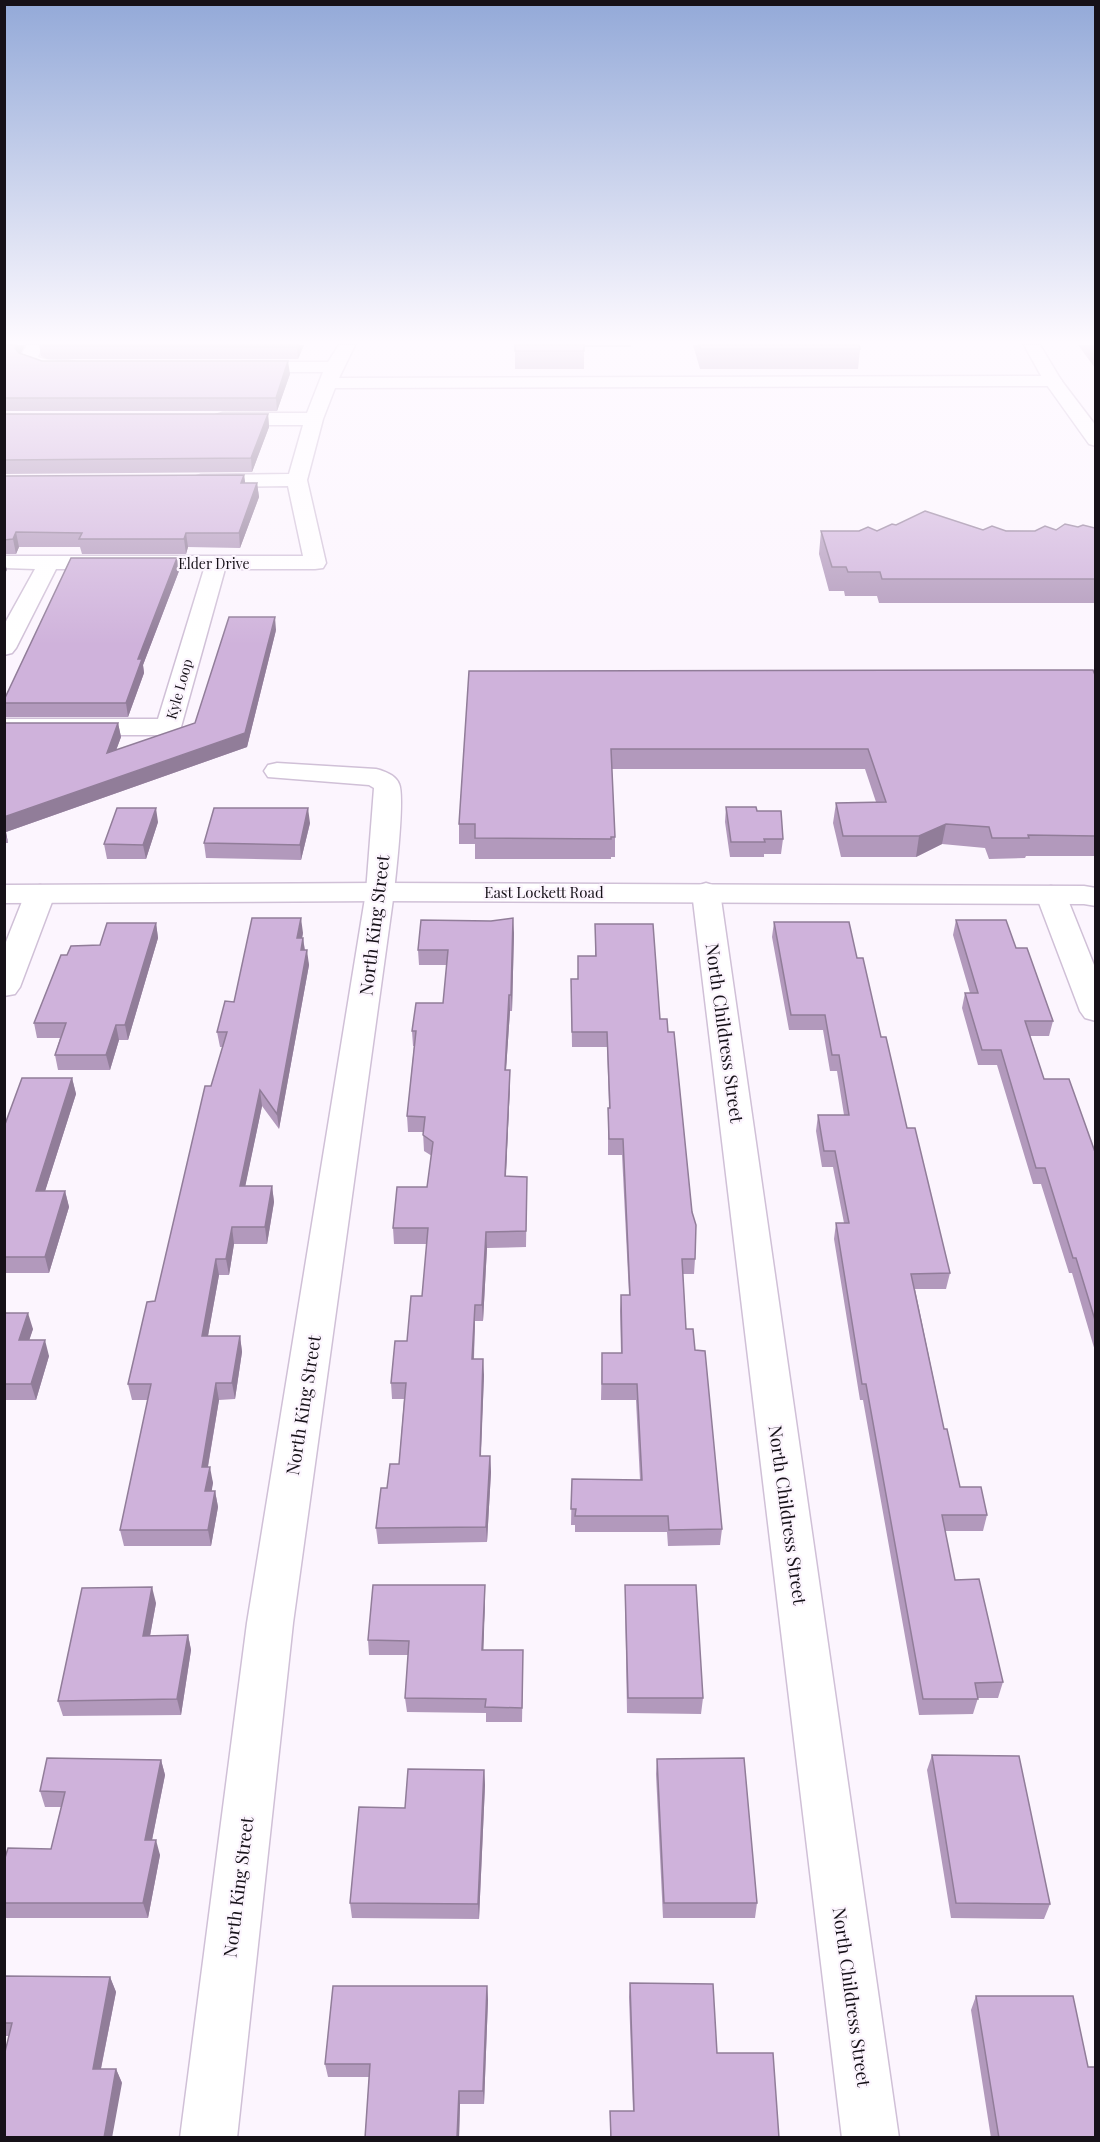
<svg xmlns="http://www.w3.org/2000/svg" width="1100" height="2142" font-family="'Playfair Display',serif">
<rect width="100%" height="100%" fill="#fcf5fe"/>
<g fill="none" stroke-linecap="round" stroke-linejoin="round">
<!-- minor casing -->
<g stroke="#d0c0d7" stroke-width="3">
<path id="minor" d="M27,345H43L38,357C50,362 62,359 75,362L78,366L75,370C59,374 31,373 19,359Z
M339,345H355L339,378L1053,376L1059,377L1062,381L1059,385L1053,386L335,388L323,419L307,480L326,563L323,568L315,569H225L181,727L177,732L168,735H4V719H158L204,569H56L16,648L12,653L4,655V625L35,569L4,568V556H303L288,486L201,487L194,485L191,481L194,477L201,475L289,474L303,425H223L216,423L214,419L216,415L223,413H307L323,372H244L238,371L235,367L238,363L244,362H328Z
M277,763L376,769C384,771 396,775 399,784C405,796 396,873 394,892L293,1623L237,2138H180L247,1623L366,892L374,788L369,785L268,777L264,771L268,765Z
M706,883L716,886L720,892L899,2138H842L692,892L696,886Z
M40,885L50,888L55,894L20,987L15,994L4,996V947L25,894L30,888Z
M1051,886L1061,889L1066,895L1096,970V1021L1085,1018L1080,1011L1036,895L1041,889Z"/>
</g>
<!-- tertiary casing -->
<g stroke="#d0c0d7" stroke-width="3">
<path id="tertiary" d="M380,883L1084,886L1096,888V906L1084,904L380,901L4,903V885Z"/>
</g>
<!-- secondary casing -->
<g stroke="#d0c0d7" stroke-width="3">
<path id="secondary" d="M1024,345H1040L1061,380L1096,426V446L1089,444L1044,381Z"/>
</g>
<!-- minor -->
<use href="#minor" fill="#fff" fill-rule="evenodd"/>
<!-- tertiary -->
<use href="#tertiary" fill="#fff" fill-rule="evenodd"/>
<!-- secondary -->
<use href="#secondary" fill="#fff" fill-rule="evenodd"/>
</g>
<!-- wall -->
<path fill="#b299bc" d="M4,345H25L21,353L42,361L290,374L277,411H4Z
M39,345H304L298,359H47L41,356Z
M515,345H631V347H584V369H515Z
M693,345H859L860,349L858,369H700Z
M1078,345H1095V368Z
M4,414H268L269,427L252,472L4,474Z
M244,475L245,483H257L259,497L240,548L188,547L186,554H82L80,547H19L16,554H4V476Z
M896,525L983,530L1035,531L1078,527L1095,528V603H879L877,596H845L844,591H829L819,554L821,531H877Z
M177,558L179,571L143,665L144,673L128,717H6L4,709V700Z
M276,630L247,747L6,832L8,843H4V723H118L121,737L116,750L195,723Z
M469,671L1095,675V856H1026L1025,858L989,859L985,848L942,844L916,857H841L833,823L836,803L876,802L865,769H612L615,837V857H611V859H475V844H459V824Z
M726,807L757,811L783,839L781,854H764V857H730L725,822Z
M158,822L146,859H107L104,844Z
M310,823L301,860L206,858L204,843Z
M956,920L1016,948L1053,1021L1049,1036H1030L1044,1079L1095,1152V1351L1072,1273H1069L1041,1184H1033L997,1065H978L962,1008L965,993H970L953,935Z
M774,922L857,958L881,1037L907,1128L950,1273L946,1289H915L944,1429L960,1487L987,1515L983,1531H945L955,1580L1003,1682L998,1698H978L973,1714L919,1715L863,1400H860L834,1239L836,1223H844L833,1167H822L816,1131L818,1115H844L837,1071H830L823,1030H789L772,937Z
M156,923L158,938L128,1040H119L110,1070H58L55,1055L60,1038H37L34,1023L67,955L100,945Z
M595,924L660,1019L695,1259L694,1274H683L686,1329L695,1350L722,1529L720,1545L668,1546L667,1532H575V1525H571L572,1479L640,1480L636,1400H601L602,1353H621L620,1311L621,1295H629L622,1155H608V1108H609L607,1047H572L571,979H578L595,956Z
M303,933L302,938H303L305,950L309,965L279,1129L262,1106L245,1186H272L274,1202L267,1244H234L229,1275H219L208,1336H240L242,1352L235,1399L219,1400L208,1467L213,1483L211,1491H215L218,1507L211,1546H124L120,1530L148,1400H132L128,1384L155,1301L211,1086L223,1047H220L217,1032L234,1002Z
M514,933L512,1011H510L506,1070H510V1085L506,1176L527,1177L526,1247L487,1248L483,1321H475L474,1359L484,1375L481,1456H490L491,1472L487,1542L378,1544L376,1528L387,1488L399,1464L404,1399H392L391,1383L407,1341L422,1296L427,1244H394L393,1228L427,1187L432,1156L424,1151L423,1132H408L407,1116L414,1046H413L412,1031L443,1003L447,965H419L418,950Z
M72,1078L76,1094L45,1191H65L69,1207L49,1273H4V1127Z
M4,1313L33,1329L29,1340L49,1356L36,1400H4Z
M485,1585V1600L483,1650L523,1664L522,1722H486V1713L407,1712L405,1698L408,1655H369L368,1640Z
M625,1585L703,1698L701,1714L627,1713L625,1601Z
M156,1603L150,1636L188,1635L191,1650L181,1715L63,1716L58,1701Z
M932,1755L1050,1904L1044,1919L951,1918L927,1770Z
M657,1759L757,1903L755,1918H663L656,1774Z
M161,1760L165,1775L152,1840L160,1855L148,1918H4V1861L51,1849L61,1807H45L40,1791Z
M484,1770L485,1785L479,1919L352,1918L350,1903Z
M4,1976L110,1977L116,1992L101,2069H116L122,2083L9,2036H4Z
M630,1983L717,2053L779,2138H610V2111H633L629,1997Z
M487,1986L488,2000L484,2104H460L459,2138H365L369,2077H328L325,2064Z
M976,1996L1088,2067L1095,2138H991L971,2010Z"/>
<!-- shaded-wall -->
<path fill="#917d99" d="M16,345H25L17,360L15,348Z
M298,345H304L298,359L297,347Z
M288,361L290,374L277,411L276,398Z
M268,414L269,427L252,472L251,458Z
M244,475L246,489L241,483Z
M257,483L259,497L240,548L239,533Z
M16,532L19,547L16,554L13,539Z
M186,533L188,547L186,554L184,539Z
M177,558L179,571L143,665L144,673L128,717L126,703L138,659Z
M4,559L7,570L4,575Z
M275,617L276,630L247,747L6,832L8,843L4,830V817L245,733Z
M118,723L121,737L110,767L107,753Z
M156,808L158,822L146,859L143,845Z
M308,808L310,823L301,860L300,845Z
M946,824L942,844L916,857L919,836Z
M301,918L303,933L299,953L297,938Z
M513,918L514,933L512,1011L511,995Z
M156,923L158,938L128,1040L125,1025Z
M303,938L305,953L301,950Z
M307,950L309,965L279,1129L277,1114Z
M509,995L510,1011L505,1085V1070Z
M116,1025L119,1040L110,1070L106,1055Z
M510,1070V1085L505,1192V1176Z
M72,1078L76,1094L40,1207L36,1191Z
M260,1090L262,1106L242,1202L240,1186Z
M272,1186L274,1202L267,1244L265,1227Z
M65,1191L69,1207L49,1273L45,1257Z
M232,1227L234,1244L229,1275L226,1259Z
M486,1232L487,1248L483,1321L482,1305Z
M216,1259L219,1275L205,1352L202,1336Z
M475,1305V1321L473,1375L472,1359Z
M28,1313L33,1329L24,1356L19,1340Z
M240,1336L242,1352L235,1399L232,1383Z
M45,1340L49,1356L36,1400L31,1384Z
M483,1359L484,1375L480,1472V1456Z
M216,1383L219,1400L205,1483L202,1467Z
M490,1456L491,1472L487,1542L486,1527Z
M210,1467L213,1483L209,1507L205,1491Z
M215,1491L218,1507L211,1546L208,1530Z
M485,1585V1600L483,1664L482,1650Z
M152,1587L156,1603L147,1652L143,1636Z
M188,1635L191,1650L181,1715L177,1699Z
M161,1760L165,1775L149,1855L145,1840Z
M484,1770L485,1785L479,1919L478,1904Z
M156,1840L160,1855L148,1918L143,1903Z
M110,1977L116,1992L98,2083L93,2069Z
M487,1986L488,2000L484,2104L483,2091Z
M116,2069L122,2083L112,2138H104Z
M459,2091L460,2104L459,2138H457Z"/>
<!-- building -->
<path fill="#cfb2db" stroke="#917d99" stroke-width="1.5" d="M4,345H16L15,348L19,353L42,361H288L276,398H4Z
M42,345H298L297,347L45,346Z
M515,345H584V351H515Z
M699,345H859L860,349H701Z
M4,414H268L251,458L4,460Z
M244,475L241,483H257L239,533H186L184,539H79L82,533L16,532L13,539L4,540V476Z
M925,511L983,530L992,526L1006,531H1035L1045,526L1056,530L1065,524L1078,527L1083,525L1095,528V579H882L880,572H848L846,567H832L821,531H859L868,527L877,531L892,524L896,525Z
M71,558H177L138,659H142L126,703H4V700Z
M229,617H275L245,733L4,817V723H118L107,753L195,723Z
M1093,670L1095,675V836L1028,835L1029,838H992L989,827L946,824L919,836H843L836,803L886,802L868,749H611L615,837H611V839L475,838V824H459L469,671Z
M726,807H756L757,811H781L783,839H764L765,842H731Z
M117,808H156L143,845L104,844Z
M214,808H308L300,845L204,843Z
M252,918H301L297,938H303L301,950H307L277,1114L260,1090L240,1186H272L265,1227H232L226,1259H216L202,1336H240L232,1383H216L202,1467H210L205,1491H215L208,1530H120L151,1384H128L147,1302L155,1301L205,1086H211L227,1032H217L225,1001L234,1002Z
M513,918L511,995H509L505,1070H510L505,1176L527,1177L526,1231L486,1232L482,1305H475L472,1359H483L480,1456H490L486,1527L376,1528L381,1488H387L390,1464H399L406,1383H391L395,1341H407L411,1296H422L428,1228H393L397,1187H427L433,1142L423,1135L425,1117L407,1116L416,1031H412L416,1003H443L448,950H418L421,920L491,921Z
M956,920H1006L1016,948H1027L1053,1021H1025L1044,1079H1069L1095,1152V1320L1076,1258H1073L1045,1168H1036L1001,1050H982L965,993H978Z
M774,922H849L857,958H863L881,1037H886L907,1128H915L950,1273L911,1274L944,1429H947L960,1487H981L987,1515H942L955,1580L979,1579L1003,1682L975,1683L978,1699H923L866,1384H862L836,1223H849L835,1151H824L818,1115H849L839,1055H832L825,1015H791Z
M107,923H156L125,1025H116L106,1055H55L66,1023H34L61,955H67L71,946L100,945Z
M595,924H653L660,1019H667L668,1032H674L692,1212L696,1225L695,1259H682L686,1329H693L695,1350L705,1351L722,1529L669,1530L668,1516H575L576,1509H571L572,1479L642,1480L637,1384H602V1353H622L621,1295H630L623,1139H609L608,1108H610L607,1032H572L571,979H578V956H596Z
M22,1078H72L36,1191H65L45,1257H4V1127Z
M4,1313H28L19,1340H45L31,1384H4Z
M373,1585H485L482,1650H523L522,1708L485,1707L486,1699L405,1698L409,1641L368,1640Z
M625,1585H696L703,1698H628Z
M152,1587L143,1636L188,1635L177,1699L58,1701L82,1588Z
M932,1755L1019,1756L1050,1904L956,1903Z
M47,1758L161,1760L145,1840H156L143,1903H4V1861L8,1848L51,1849L65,1792L40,1791Z
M744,1758L757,1903H664L657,1759Z
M408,1769L484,1770L478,1904L350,1903L359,1807L405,1808Z
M4,1976L110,1977L93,2069H116L104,2138H4V2056L12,2023H4Z
M630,1983L713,1984L717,2053H773L779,2138H611L610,2111H634Z
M333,1986H487L483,2091H459L457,2138H365L370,2064H325Z
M976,1996H1073L1088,2067H1095V2138H999Z"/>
<!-- sky -->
<linearGradient id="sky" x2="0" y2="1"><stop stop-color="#93a9d8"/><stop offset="0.53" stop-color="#fefaff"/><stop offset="1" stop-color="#fefaff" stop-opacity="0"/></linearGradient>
<rect width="1100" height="645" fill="url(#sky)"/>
<g text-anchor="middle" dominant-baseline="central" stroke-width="4.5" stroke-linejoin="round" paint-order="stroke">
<!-- far-street labels -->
<g font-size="14" fill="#161118" stroke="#fcf5fe">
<text x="214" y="563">Elder Drive</text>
<text transform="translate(179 689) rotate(-74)">Kyle Loop</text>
</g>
<!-- street labels -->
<g font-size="15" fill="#161118" stroke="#fcf5fe">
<text x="544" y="892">East Lockett Road</text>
</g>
<!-- near-street labels -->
<g font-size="18" fill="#161118" stroke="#fcf5fe">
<text transform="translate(374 925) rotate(-83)">North King Street</text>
<text transform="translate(725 1033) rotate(82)">North Childress Street</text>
<text transform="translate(303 1405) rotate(-81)">North King Street</text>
<text transform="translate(788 1515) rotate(82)">North Childress Street</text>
<text transform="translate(238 1887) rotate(-83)">North King Street</text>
<text transform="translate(852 1997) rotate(82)">North Childress Street</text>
</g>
</g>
<!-- border -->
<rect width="1100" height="2142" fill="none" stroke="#161118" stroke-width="12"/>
</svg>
